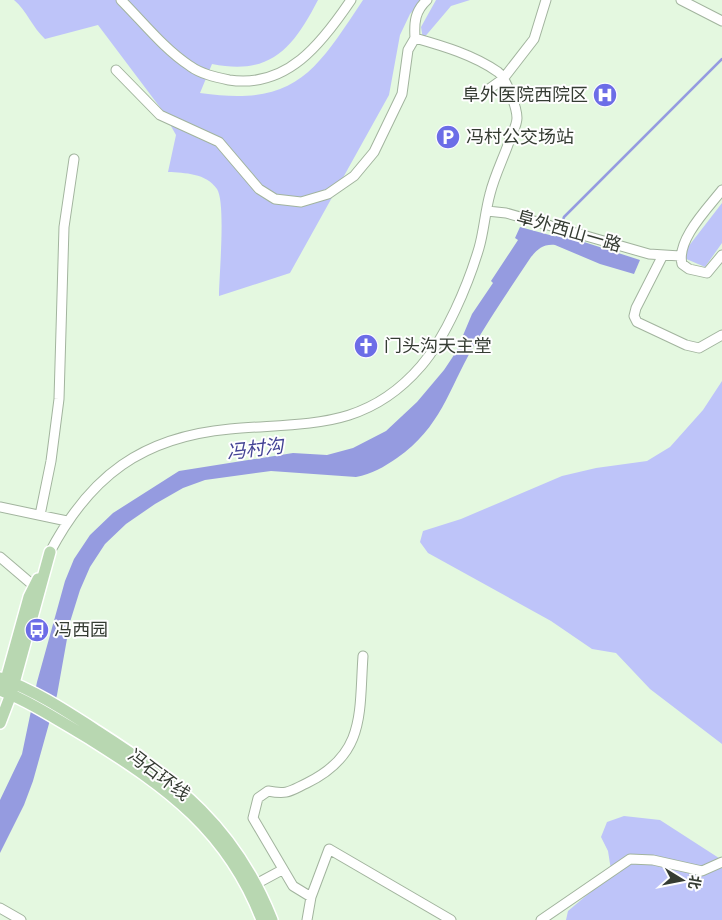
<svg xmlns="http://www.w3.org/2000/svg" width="722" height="920" font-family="Rubik,'Noto Sans SC',sans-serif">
<rect width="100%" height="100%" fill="#e4f8e0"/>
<!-- green -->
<path fill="#bec4f9" d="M14,0H318C293,48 271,76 212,64L200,93C296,107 315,72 363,0H422L410,14L400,35L389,95L290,273L219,296C219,276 226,203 217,189C206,173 185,173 168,172L176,135L162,110L98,25L45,39C32,27 27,11 14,0Z
M436,0H470L451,6L423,39L421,27Z
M722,203V243L705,267L684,258L688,247Z
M722,381V744L650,689L616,653L592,649L551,621L428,553L420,542L423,531L461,519L562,476L596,468L647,461L670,447L703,410Z
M624,816L660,820L722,860V920H566L568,911L594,889L611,870L608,851L601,837L607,822Z"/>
<!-- water -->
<path fill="#959be0" d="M520,227L557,237L559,234L640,260L634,274L600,264L555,245C543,244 538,249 531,257C511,287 491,316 473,347C448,391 441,427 397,458C384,467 372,474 356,477L271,471L205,480L183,488L155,504L126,524L105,544L90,567L80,590L70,622L57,695L33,781L24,805L0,853V800L22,754L37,682L65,581L74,559L90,535L113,513L179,471L293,453L327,455L353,448L386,431L417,402L444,370L456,352L472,314L493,283L491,281L518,240L515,238Z"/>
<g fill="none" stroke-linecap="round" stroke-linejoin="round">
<!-- stream -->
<path stroke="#959be0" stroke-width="2.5" d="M556,239L564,217L722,59"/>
<!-- minor casing -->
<g stroke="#a2b49e" stroke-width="11">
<path id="minor" d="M121,0C143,22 164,49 190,66C201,74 215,77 229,80C287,89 322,43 351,0
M681,0L722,21
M116,70L160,115L219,142L259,189L275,199L301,202L328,194L354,176L374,152L402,94L408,50L415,38
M489,89L503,79L534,39L546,0
M722,190C708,208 676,240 682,264L689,269L707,273L722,255
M487,211L506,213L649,254L680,256
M663,255L636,308L634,316L637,322L686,345L699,348L722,335
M0,507L67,521
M40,515L51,461L59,399L64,227L74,159
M50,552C90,476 142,437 230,429C306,422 365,431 421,366C446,337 468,285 479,248C484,231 485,212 490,194C494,177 503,159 509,142C511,135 517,126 517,118C517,108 506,78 498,72C474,55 443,46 415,38C414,22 415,11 427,0
M0,557L34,586
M256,884L282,870
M311,897L329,849L451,920
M0,908L21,920
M307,920L311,897L293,886L253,818L258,798L268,791C288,795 290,791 307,783C366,754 359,713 363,656
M541,920L630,859L653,860L702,871L722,862"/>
</g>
<!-- major casing -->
<g stroke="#fff" stroke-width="14">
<path id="major" d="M0,678C34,690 66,711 97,731C178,783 235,827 272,920
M4,687L29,597L38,579
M0,690C31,702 61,722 90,739C168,788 228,831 262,920
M0,723L11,694L50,552"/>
</g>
<!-- minor -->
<use href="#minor" stroke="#fff" stroke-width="9"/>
<!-- major -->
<use href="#major" stroke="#b8d7b1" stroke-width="11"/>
</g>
<!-- icons -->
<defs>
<g id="hospital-disc" transform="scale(1.25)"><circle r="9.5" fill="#6c6de7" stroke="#fefefe"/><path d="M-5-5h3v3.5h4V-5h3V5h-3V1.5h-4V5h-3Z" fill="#fff"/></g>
<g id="parking-disc" transform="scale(1.25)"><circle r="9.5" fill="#6c6de7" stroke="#fefefe"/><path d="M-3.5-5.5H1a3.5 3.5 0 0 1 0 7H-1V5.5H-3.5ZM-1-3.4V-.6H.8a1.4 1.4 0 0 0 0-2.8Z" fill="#fff"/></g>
<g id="church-disc" transform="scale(1.25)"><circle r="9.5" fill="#6c6de7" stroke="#fefefe"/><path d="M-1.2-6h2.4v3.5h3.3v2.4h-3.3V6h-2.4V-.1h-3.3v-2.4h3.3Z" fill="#fff"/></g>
<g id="bus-disc" transform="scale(1.25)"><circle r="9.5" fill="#6c6de7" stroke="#fefefe"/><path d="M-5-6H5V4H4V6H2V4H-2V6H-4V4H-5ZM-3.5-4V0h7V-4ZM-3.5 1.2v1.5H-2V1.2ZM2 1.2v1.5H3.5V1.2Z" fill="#fff"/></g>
</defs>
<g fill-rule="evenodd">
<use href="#hospital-disc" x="605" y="95"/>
<use href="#parking-disc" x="448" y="137"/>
<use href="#church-disc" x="366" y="346"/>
<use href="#bus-disc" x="37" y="630"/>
</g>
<g text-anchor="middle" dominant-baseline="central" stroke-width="4" stroke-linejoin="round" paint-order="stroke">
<!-- poi labels -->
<g font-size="18" fill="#353c33" stroke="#fefefe" text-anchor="start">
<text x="588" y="95" text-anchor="end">阜外医院西院区</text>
<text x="466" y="137">冯村公交场站</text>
<text x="384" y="346">门头沟天主堂</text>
<text x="54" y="630">冯西园</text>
</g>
<!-- street labels -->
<g font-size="18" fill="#353c33" stroke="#fefefe">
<text transform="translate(569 231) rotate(16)">阜外西山一路</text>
<text transform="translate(159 775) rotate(37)">冯石环线</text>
</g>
<!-- water labels -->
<g font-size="19" font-style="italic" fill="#434395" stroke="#fefefe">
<text transform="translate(255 449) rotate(-7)">冯村沟</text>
</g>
</g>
<!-- north arrow -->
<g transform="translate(682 880) rotate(100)" stroke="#fefefe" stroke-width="4" paint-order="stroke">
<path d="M0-4L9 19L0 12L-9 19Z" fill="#353c33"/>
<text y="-8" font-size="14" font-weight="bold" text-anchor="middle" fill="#353c33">北</text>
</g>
</svg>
